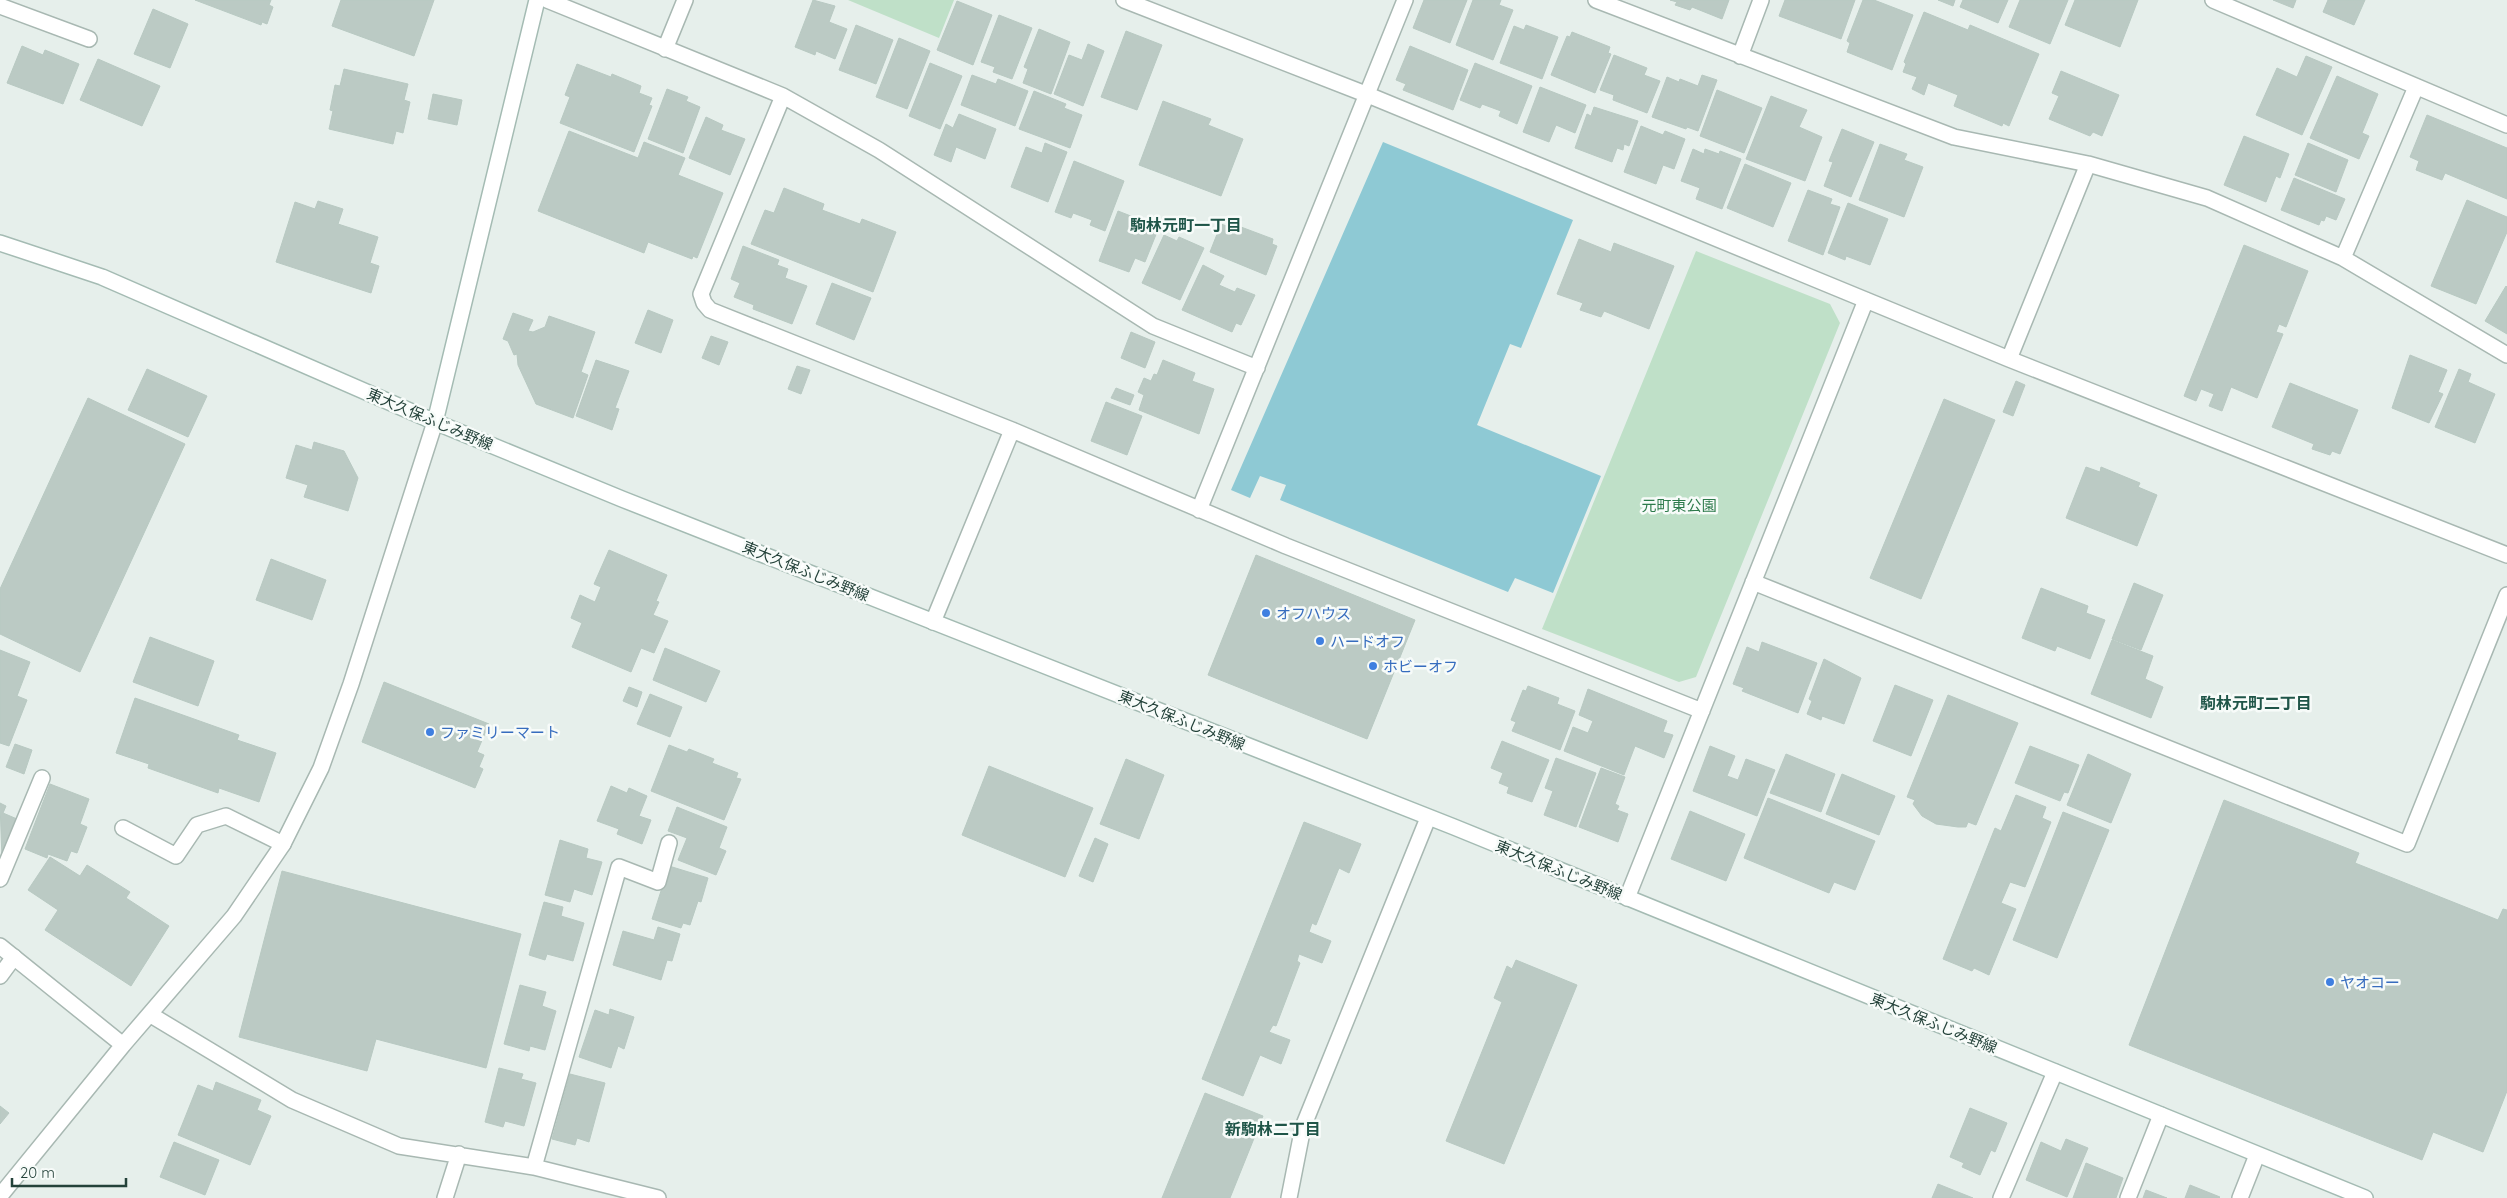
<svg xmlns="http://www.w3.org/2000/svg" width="2507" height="1198" font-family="Quicksand,'Noto Sans JP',sans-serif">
<rect width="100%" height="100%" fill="#e6efeb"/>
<!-- green -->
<path fill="#bfe0c8" d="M848,0H954L939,38Z
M1696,251L1830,304L1840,323L1696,677L1679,682L1542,629Z"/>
<!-- water -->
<path fill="#8ec9d4" d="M1383,142L1573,220L1521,348L1510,344L1477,425L1601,476L1553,593L1515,578L1508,592L1280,500L1286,485L1260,476L1250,498L1231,490Z"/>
<!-- building -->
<path fill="#bbcac4" stroke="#b8c9c2" d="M195,0H271L269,5L273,7L267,24L262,22L261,25Z
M341,0H434L414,56L332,26Z
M813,0L835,6L829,22L847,29L835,59L816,51L815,55L795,47Z
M1424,0H1467L1450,43L1413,28Z
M1473,0H1501L1499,5L1513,10L1493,60L1456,45Z
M1670,0H1729L1722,19L1692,7L1690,10L1675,5L1677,2Z
M1785,0H1855L1841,39L1779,16Z
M1863,0H1874L1913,15L1892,70L1847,52L1850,43L1847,41Z
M1938,0H1955L1953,6Z
M1963,0H2008L1998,23L1960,7Z
M2020,0H2068L2050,44L2009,27Z
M2075,0H2138L2120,47L2065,25Z
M2273,0H2296L2293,8Z
M2328,0H2365L2354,25L2323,12Z
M957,1L992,15L973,65L937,50Z
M153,9L188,24L170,68L134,54Z
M1924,12L1968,30L1970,25L2039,54L2009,126L2003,123L2002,126L1954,106L1958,95L1928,83L1924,95L1912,89L1917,77L1903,72L1906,64L1904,62Z
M999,15L1032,28L1012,79L993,72L995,67L981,62Z
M856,25L893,40L876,84L839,70Z
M1526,25L1558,37L1542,79L1500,63L1514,26L1524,30Z
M1039,29L1070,42L1051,94L1023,83L1028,69L1024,67Z
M1126,31L1162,45L1137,110L1101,97Z
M1572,32L1610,47L1608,53L1611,54L1595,93L1551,75L1567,36L1570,37Z
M899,38L930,51L907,109L876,97Z
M1088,44L1104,51L1083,106L1054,94L1069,55L1082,60Z
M22,46L43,55L45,50L79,64L63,104L7,83Z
M1410,46L1468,70L1453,110L1403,90L1406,84L1396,80Z
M1614,55L1647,68L1644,75L1660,81L1647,113L1613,100L1614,95L1600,90Z
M2306,56L2332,67L2302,135L2256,115L2277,68L2297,77Z
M98,59L160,86L142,126L80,100Z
M930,63L962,76L940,129L909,116Z
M1475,63L1532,86L1517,124L1499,116L1501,111L1482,104L1480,108L1460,100Z
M577,64L611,77L612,74L641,86L639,93L652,98L649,105L652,106L634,152L560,123L570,97L565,95Z
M344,69L408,84L404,100L410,102L403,133L396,131L393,144L329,129L333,111L330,110L335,85L340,86Z
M2061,71L2119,95L2102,136L2093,132L2090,136L2049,119L2059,96L2052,93Z
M972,75L996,84L998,79L1028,91L1015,126L961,105Z
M1702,75L1717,80L1698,131L1687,127L1686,129L1652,117L1667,77L1679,82L1680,79L1698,86Z
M2337,76L2378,94L2362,133L2369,136L2359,159L2310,138Z
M1540,87L1586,105L1575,133L1556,125L1549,142L1523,132Z
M667,89L688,97L686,101L700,107L683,153L648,139Z
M1717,90L1762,108L1744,153L1700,136Z
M1034,91L1066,104L1064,108L1082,115L1070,148L1019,129Z
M433,94L462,100L457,125L428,119Z
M1771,96L1807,110L1799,127L1822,137L1805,181L1746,159Z
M1163,101L1211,119L1208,125L1243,139L1221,196L1139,165Z
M1594,107L1638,121L1629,146L1624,144L1623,150L1617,148L1612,162L1575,148L1587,114L1591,116Z
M959,114L996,129L985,159L956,147L951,162L934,155L946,124L953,128Z
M2427,115L2507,148V199L2445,173L2442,180L2416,170L2419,161L2410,157Z
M706,117L723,125L721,130L745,139L730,175L689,158Z
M1641,126L1663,135L1665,131L1685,139L1674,169L1663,165L1656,184L1624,172Z
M1842,129L1874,142L1851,197L1824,186L1833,162L1829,161Z
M569,131L638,158L644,142L685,158L678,175L723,193L697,258L693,256L692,259L648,242L644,253L538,211Z
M2244,136L2289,154L2280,178L2276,176L2266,202L2224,185Z
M1045,143L1067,152L1048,202L1011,187L1026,147L1042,153Z
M2308,143L2348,160L2336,192L2295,175Z
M1880,144L1907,154L1904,160L1923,167L1904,217L1859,200Z
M1693,149L1704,154L1705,149L1719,154L1720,151L1741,159L1722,209L1696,199L1700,188L1681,181Z
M1074,161L1124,181L1105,231L1090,225L1092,220L1073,213L1071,218L1055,212Z
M1745,164L1791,183L1773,227L1727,208Z
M2294,178L2345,199L2336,220L2326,216L2324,221L2321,220L2319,225L2281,210Z
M784,188L824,204L822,210L860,224L862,219L896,232L873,292L751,244L765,210L774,213Z
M1808,190L1832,199L1830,204L1840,207L1823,255L1788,241Z
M2467,200L2507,217V232L2476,304L2431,286Z
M318,201L343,209L338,224L378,237L370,263L379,266L371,293L276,262L295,202L315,209Z
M1848,203L1888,219L1870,265L1846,256L1845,260L1828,253Z
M1118,211L1159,227L1145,262L1135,258L1129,272L1099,261Z
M1221,224L1232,228L1233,224L1273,239L1272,244L1277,246L1266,275L1210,252Z
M1164,235L1177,241L1179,237L1204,248L1180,300L1142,283Z
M1579,239L1611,252L1614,243L1674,266L1649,329L1604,311L1601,317L1580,310L1583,303L1557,294Z
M2244,245L2308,271L2286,327L2279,324L2276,332L2283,334L2257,398L2231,387L2222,411L2209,406L2214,394L2201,389L2196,401L2184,396Z
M743,246L779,260L777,265L788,269L785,278L807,286L792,324L753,309L754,305L734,297L740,283L731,279Z
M1203,265L1224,276L1219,285L1235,292L1237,288L1255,295L1241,325L1236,323L1232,332L1182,310Z
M832,283L871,298L854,340L816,324Z
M2506,286L2507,287V334L2485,321Z
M648,310L673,320L661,353L635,343Z
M513,313L533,320L528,331L533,332L545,327L549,316L595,332L581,372L588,375L573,418L536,404L518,365L517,354L514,355L508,341L503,339Z
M1131,332L1155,342L1145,368L1121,358Z
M711,336L728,342L719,365L702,358Z
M2410,355L2447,370L2438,392L2443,394L2429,423L2392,408Z
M596,360L629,371L615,408L619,409L612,430L576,416Z
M1163,360L1195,373L1192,381L1214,389L1199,434L1139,410L1144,395L1138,392L1144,378L1151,381L1154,374L1157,375Z
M797,366L810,370L801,394L788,389Z
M147,369L207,396L188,437L128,410Z
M2459,369L2471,374L2468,382L2495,394L2475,443L2435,427Z
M2016,381L2025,385L2013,416L2003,412Z
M2290,383L2358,410L2340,454L2332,451L2330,455L2312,449L2314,444L2272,427Z
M1116,388L1134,395L1130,405L1111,398Z
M88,398L185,444L80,672L0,634V589Z
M1944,399L1995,420L1921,599L1870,578Z
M1106,402L1142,416L1127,455L1091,441Z
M314,442L344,451L358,478L348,511L304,497L308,485L286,478L296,445L312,450Z
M2086,467L2100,472L2101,467L2140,483L2138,487L2157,495L2137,546L2066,518Z
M609,550L667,575L656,601L659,602L653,615L668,621L654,653L641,648L631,672L572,647L582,623L571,618L580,595L595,602L601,587L594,584Z
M1256,555L1415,620L1367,739L1208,675Z
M271,559L326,580L312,620L256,600Z
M2134,583L2163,595L2141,650L2112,639Z
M2041,588L2088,606L2086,613L2105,620L2090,659L2057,646L2055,651L2022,638Z
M150,637L214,661L198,706L133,682Z
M2112,640L2153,656L2145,679L2163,687L2151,718L2091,694Z
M1762,642L1817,663L1798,713L1742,691L1744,688L1733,684L1747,647L1759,652Z
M665,648L720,671L706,702L653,680Z
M0,650L30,662L17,696L27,700L9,746L0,743Z
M1824,659L1861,678L1844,724L1822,716L1821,720L1807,714L1812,701L1809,699Z
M384,682L489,724L477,752L484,755L479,767L483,769L475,788L362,742Z
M1895,685L1933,700L1911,756L1873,741Z
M1528,686L1559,698L1557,704L1575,711L1560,750L1512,731L1516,722L1511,720L1523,690L1526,691Z
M629,687L642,692L637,707L623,701Z
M1588,689L1667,721L1663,732L1673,735L1664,758L1635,746L1624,775L1564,751L1573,727L1588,733L1593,721L1579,715Z
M650,694L682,707L670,737L637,724Z
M1948,695L2018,723L1976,825L1968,822L1966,827H1958L1936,824L1922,816L1913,804L1915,800L1907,797Z
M135,698L239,735L237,740L276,753L259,802L219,788L218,793L148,768L149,764L116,753Z
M1502,741L1549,760L1532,802L1507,793L1509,787L1499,783L1503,773L1491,768Z
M15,744L32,750L24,774L6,767Z
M669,745L687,752L689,749L714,759L712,763L738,773L736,778L741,779L724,820L651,791Z
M1710,746L1735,756L1727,776L1738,780L1746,759L1775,770L1757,816L1693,791Z
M2030,746L2079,765L2068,793L2064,792L2060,801L2015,783Z
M1786,754L1835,774L1821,812L1770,793Z
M2088,754L2131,774L2111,823L2067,805Z
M1556,758L1596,773L1576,827L1544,815L1553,791L1545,788Z
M1126,759L1164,775L1139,839L1100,824Z
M989,766L1093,808L1065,877L962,835Z
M1601,768L1625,777L1615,804L1619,806L1617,810L1628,814L1618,842L1579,827Z
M1842,774L1895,796L1879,835L1826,814Z
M50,784L89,799L80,824L87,827L77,853L71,851L67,861L48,854L47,858L25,849Z
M611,786L627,793L629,788L647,796L639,816L651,820L642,844L617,834L619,829L597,821Z
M2016,795L2046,807L2042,818L2051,822L2025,887L2010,882L2001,903L2016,909L1989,975L1974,968L1972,971L1943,959L1995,828L2001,831Z
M1768,798L1875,841L1855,890L1834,882L1829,893L1744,858Z
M2224,800L2359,853L2355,863L2498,920L2503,909L2507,910V1091L2483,1152L2433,1132L2422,1160L2129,1045Z
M0,803L6,806L3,813L17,819L2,860Z
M677,807L727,827L719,848L726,851L716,875L678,860L687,838L668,831Z
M1690,811L1745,834L1726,881L1671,859Z
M2063,812L2109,830L2057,958L2013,940Z
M1304,822L1361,844L1349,873L1339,868L1316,925L1312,923L1309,932L1331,941L1322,963L1299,954L1297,961L1300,963L1276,1026L1273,1025L1269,1032L1290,1040L1281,1064L1260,1055L1243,1096L1202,1079Z
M1095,838L1108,844L1093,882L1079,876Z
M560,840L588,849L586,858L602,862L592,895L574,889L570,902L545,895Z
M50,857L80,876L87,865L130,892L126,898L169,926L131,986L45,930L58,910L28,890Z
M669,866L708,878L701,902L698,901L690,925L683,923L681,928L652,919Z
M282,871L521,934L486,1068L376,1039L367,1071L239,1037Z
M544,902L563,907L561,916L584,923L573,961L547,954L545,960L529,955Z
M658,927L680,934L672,961L667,960L661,980L613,965L623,931L654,940Z
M1516,960L1577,985L1504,1164L1446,1141L1502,1002L1494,998L1507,966L1512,969Z
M520,985L546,992L542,1006L556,1011L545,1050L530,1046L529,1051L504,1044Z
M610,1009L634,1017L624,1049L618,1046L611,1068L579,1057L595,1010L609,1015Z
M499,1068L523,1074L521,1079L536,1083L524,1126L505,1121L503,1127L485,1122Z
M570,1074L605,1083L589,1142L577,1138L575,1145L552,1139Z
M216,1082L261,1100L257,1110L271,1116L250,1165L178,1135L198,1085L213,1091Z
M1205,1093L1263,1116L1230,1198H1162Z
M0,1106L9,1113L0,1124Z
M1970,1108L2007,1123L1995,1152L1991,1150L1980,1175L1962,1167L1964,1163L1950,1157Z
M2066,1139L2088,1148L2067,1197L2026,1180L2041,1142L2061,1151Z
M174,1142L219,1160L205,1195L160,1177Z
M2086,1163L2123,1178L2116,1198H2073Z
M1938,1184L1973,1198H1932Z
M2190,1185L2220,1197L2219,1198H2185Z
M2146,1190L2167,1198H2143Z"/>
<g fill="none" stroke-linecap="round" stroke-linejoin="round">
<!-- lane casing -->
<g stroke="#a8b8b2" stroke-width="18">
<path id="lane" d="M0,6L89,39
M123,828L176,856L197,825L226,816L283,844
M0,879L42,778
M0,976L14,957
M2001,1198L2055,1072
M2128,1198L2161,1115
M2240,1198L2257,1155"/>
</g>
<!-- street casing -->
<g stroke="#a8b8b2" stroke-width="18">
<path id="street" d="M547,0L783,96L879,150L1153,326L1257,368
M1124,0L1368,95L2009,359L2507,555
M1596,0L1954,137L2088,164L2207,198L2343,258L2507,355
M2213,0L2507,125
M665,49L685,0
M1740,56L1761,0
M783,96L701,294L704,303L710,310L1012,430L1286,546L1702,711
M2343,258L2416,87
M2009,359L2088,164
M1199,510L1405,0
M1753,582L2407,844L2507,595
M933,622L1012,430
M1627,898L1866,300
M0,946L123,1045
M151,1015L292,1100L399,1146L534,1167L658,1198
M534,1167L619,867L658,882L669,843
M0,1196L123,1045L234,916L283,844L321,768L351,684L435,422
M445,1198L459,1154
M1289,1198L1303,1127L1428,818"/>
</g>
<!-- secondary casing -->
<g stroke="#a4bbb3" stroke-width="18">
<path id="secondary" d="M0,243L102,277L435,422L622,499L1454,827L2365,1198
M435,422L537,0"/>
</g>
<!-- lane -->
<use href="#lane" stroke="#fff" stroke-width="15"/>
<!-- street -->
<use href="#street" stroke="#fff" stroke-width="15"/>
<!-- secondary -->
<use href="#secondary" stroke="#fff" stroke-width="15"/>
</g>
<!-- markers -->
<g fill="#3f7fe0" stroke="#f7fbf9" stroke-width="2">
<circle cx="1266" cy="613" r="5"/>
<circle cx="1320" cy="641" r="5"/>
<circle cx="1373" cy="666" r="5"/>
<circle cx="430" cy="732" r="5"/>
<circle cx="2330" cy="982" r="5"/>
</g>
<g text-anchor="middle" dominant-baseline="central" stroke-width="5" stroke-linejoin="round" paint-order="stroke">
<!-- street labels -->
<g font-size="15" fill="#24423a" stroke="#f7fbf9">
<text transform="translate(430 419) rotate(23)">東大久保ふじみ野線</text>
<text transform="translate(806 571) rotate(22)">東大久保ふじみ野線</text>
<text transform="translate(1182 720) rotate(22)">東大久保ふじみ野線</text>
<text transform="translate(1559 870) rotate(22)">東大久保ふじみ野線</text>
<text transform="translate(1934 1023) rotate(22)">東大久保ふじみ野線</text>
</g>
<!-- park labels -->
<g font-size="15" fill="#2d7a4b" stroke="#f7fbf9">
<text x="1679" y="505">元町東公園</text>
</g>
<!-- shop labels -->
<g font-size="15" fill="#366cbe" stroke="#f7fbf9" text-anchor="start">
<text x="1276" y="613">オフハウス</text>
<text x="1330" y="641">ハードオフ</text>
<text x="1383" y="666">ホビーオフ</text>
<text x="440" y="732">ファミリーマート</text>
<text x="2340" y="982">ヤオコー</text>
</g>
<!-- neighbourhood labels -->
<g font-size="16" font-weight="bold" fill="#1f5548" stroke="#f7fbf9">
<text x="1186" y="225">駒林元町一丁目</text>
<text x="2256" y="703">駒林元町二丁目</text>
<text x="1273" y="1129">新駒林二丁目</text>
</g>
</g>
<!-- scale -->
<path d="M12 1178v8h114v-8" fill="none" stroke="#24423a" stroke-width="2.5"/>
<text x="20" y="1178" font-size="15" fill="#24423a" stroke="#f7fbf9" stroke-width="4" paint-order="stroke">20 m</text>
</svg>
